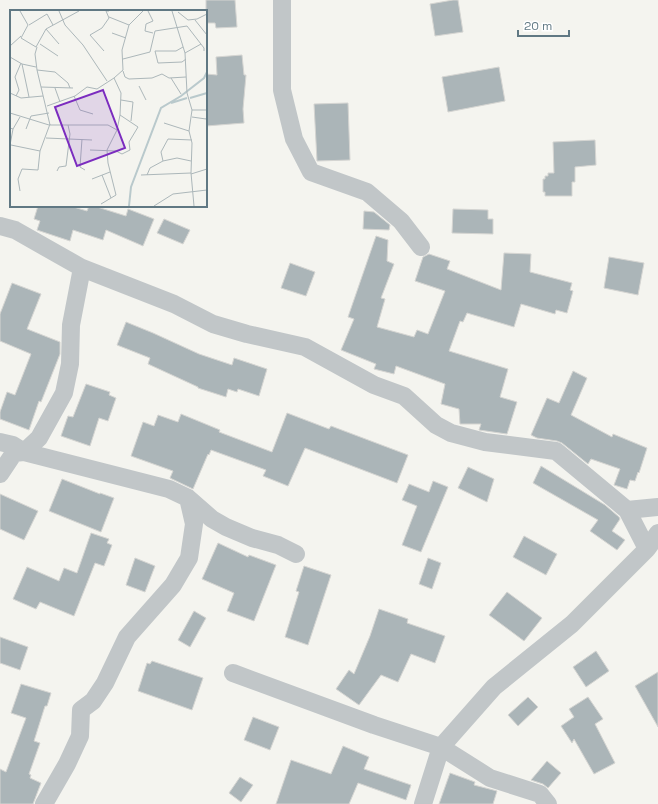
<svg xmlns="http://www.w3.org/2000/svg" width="658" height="804" font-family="'Space Grotesk',sans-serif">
<rect width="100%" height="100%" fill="#f4f4ef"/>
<!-- building -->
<path fill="#abb5b8" stroke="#d5d5d2" d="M206,0H235L237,27L216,28L215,23H206Z
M453,0H458L463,32L435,36L430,4Z
M242,55L244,75H246L243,109L244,123L206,126V74L217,75L216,57Z
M499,67L505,101L448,112L442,77Z
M348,103L350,160L317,161L314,104Z
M595,140L596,165L575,167V182H572V196H545V192H543V179H545V176H548V173H554L553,142Z
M38,206H70L87,211L89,206H94L126,216L128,209L154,219L143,246L106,230L103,240L73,230L70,241L37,230L40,221L34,219Z
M453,209L488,210V219H493V234L452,233Z
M364,211L374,212L390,225L389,230L363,229Z
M164,219L190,230L183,244L157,233Z
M376,236L388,240L387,261L394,264L381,298L385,299L377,327L414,337L417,330L428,334L445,291L415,281L423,257L429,254L450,261L447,269L501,290L504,253L531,254L530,272L572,283L570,290L573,291L567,313L556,310L555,314L521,304L514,327L467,313L463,322L460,321L449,351L508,369L500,397L517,402L507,434L479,430L481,424H460L459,409L441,404L445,384L396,366L394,374L374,369L376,364L341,350L354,319L348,317Z
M609,257L644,263L638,295L604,288Z
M290,263L315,272L306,296L281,288Z
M12,283L41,294L27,329L60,342V354L41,402L39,401L29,430L0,419V412L7,392L15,395L31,354L0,341V314Z
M126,322L153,333L199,354L232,365L234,358L267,369L259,396L238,389L237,392L228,389L226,397L198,388V387L148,364L150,358L117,345Z
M573,371L587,378L571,415L612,437L613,434L647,448L639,473L638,472L635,481L630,480L627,489L614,485L620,469L591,459L588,464L562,443L557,441L537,438L531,435L547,398L559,403Z
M86,384L110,392L109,395L116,398L108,421L99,418L90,446L61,436L68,416L73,417Z
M287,413L329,429L331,426L408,455L397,483L305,448L288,486L263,476L266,470L211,450L209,455L208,454L193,489L170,478L173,471L131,456L143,422L154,426L158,415L178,422L181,414L220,430L219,432L272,452Z
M541,466L605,505L619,517L620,519L612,531L625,540L617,550L590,531L598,520L533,483Z
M468,467L494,479L487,502L458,488Z
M62,479L100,494V493L114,498L101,532L49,511Z
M433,481L448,487L421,552L402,545L417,506L402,500L409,484L429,492Z
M0,494L38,511L24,540L0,529Z
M91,533L109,539L107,543L112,545L104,566L95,563L74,616L40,602L36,609L13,599L27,567L59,581L64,568L77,573Z
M524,536L557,554L546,575L513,557Z
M218,543L248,557L249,555L276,565L254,621L227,611L234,593L202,579Z
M135,558L155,566L145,592L126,585Z
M428,558L441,563L432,589L419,584Z
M304,566L331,575L308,645L285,637L299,592L296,591Z
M507,592L542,618L524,641L489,615Z
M379,609L408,619L407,623L445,636L435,663L411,654L398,682L381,675L359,705L336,689L349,670L354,674L370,636Z
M194,611L206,618L190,647L178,640Z
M0,637L28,647L20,670L0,663Z
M596,651L609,671L586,687L573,667Z
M152,661L203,678L192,710L138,691L147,663L150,664Z
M658,672V727L635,686Z
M21,684L51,693L47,706H45L34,741L40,743L29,774L31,775L30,778L41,783L33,804H0V769L6,772L26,718L11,713Z
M528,697L538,707L518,726L508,715Z
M588,697L603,719L595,724L615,763L594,774L574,739L572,743L561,726L574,717L569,709Z
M253,717L279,727L270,750L244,740Z
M343,746L369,757L364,769L411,785L406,800L358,783L349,804H276L291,760L331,774Z
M547,761L561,773L548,788L543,784L531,780Z
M450,773L475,782L474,785L497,791L493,804H439Z
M240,777L253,785L241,802L229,793Z"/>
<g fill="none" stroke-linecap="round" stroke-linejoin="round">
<!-- minor -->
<path stroke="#c1c6c8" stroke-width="18" d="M282,0V90L294,139L311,172L367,192L401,221L421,247
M0,226L15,230L82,268L174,304L213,324L247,334L305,347L374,385L404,396L436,425L451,433L485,442L556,451L627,510L647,549L572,624L494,687L441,747L423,804
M0,442L13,445L24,452L169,489L188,498L212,519L226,527L252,538L278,545L296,554
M0,474L14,453L24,452L39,438L64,393L70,364L71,325L82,268
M627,510L658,507
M647,549L658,533
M233,673L374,725L441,747L490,778L540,794L548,804
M44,804L67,764L80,736L81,710L93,701L105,683L127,637L173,585L189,558L194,524L188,498"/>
</g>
<!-- overview -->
<g transform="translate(10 10)">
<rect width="197" height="197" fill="#f4f4ef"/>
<path fill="none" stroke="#b9c9cc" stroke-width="2" d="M180,88L197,83M161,93L177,88M119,196L121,177L151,98L171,86L194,68L197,62"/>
<path fill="none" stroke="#acb7ba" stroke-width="1" d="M10,1L18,15L11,28L26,37L36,19L69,1M49,1L55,15L73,35L97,71M138,1L143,11L136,14L135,21L143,23M162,1L175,43L177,83L182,100L179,121L182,133L181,163L184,196M168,2L178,10L187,9L197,4M99,7L119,15M185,10L197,25M19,15L37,4L43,15M36,19L49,34M102,23L116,28M30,34L48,46M0,36L11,26M27,37L25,44L27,60L40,115H98L107,120L97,140L98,153L106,185L91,194M94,41L80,25L92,18L99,8L96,1H99M145,41L148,53L172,52L176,49M145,41H166L173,37M175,43L191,34M0,47L12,54L26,57M113,49L140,42L145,21L177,16L194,38V41M12,54L19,87M27,60L45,62L58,73L60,78M113,61L115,67L119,69L142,68L152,64L159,68L176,67M161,68L171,84M129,76L136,90M31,77L63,78M45,78L50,92M0,83L11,88L33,86M6,86L9,80L5,67L11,53M64,86L70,100L83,104M111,90L123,92L121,111M37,96L65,86L77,77L87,79L104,68M182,100H197M0,103L39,115M182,107L196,109L197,107M154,113L179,121M0,118L3,119L0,135M3,119L10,107M16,119L21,106L39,103M107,120L110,105M36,128L82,130M72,129L70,157L75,160M1,135L30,141M80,140L106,141L112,144L120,140L119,132L128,117L110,105L111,83L104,68L113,60L112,40L119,15L133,1M181,151L167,148L153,151L151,142L158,129L182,130M47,161L49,157L56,156L60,124L58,115M181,164L197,159M92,165L101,188M131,165L181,163M137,165L140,158L153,151M82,169L100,162M10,181L8,169L12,159L28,160L30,141L40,114M144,196L163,184L197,180"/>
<path fill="#7b2cbf" fill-opacity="0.15" stroke="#7b2cbf" stroke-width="2" d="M93,80L115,138L67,156L45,97Z"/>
<rect width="197" height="197" fill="none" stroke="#607883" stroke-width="2"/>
</g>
<!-- scale -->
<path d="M518 30v6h51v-6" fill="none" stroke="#607883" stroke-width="2"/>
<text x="524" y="30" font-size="12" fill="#607883" stroke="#ffffff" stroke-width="3" paint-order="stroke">20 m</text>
</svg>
